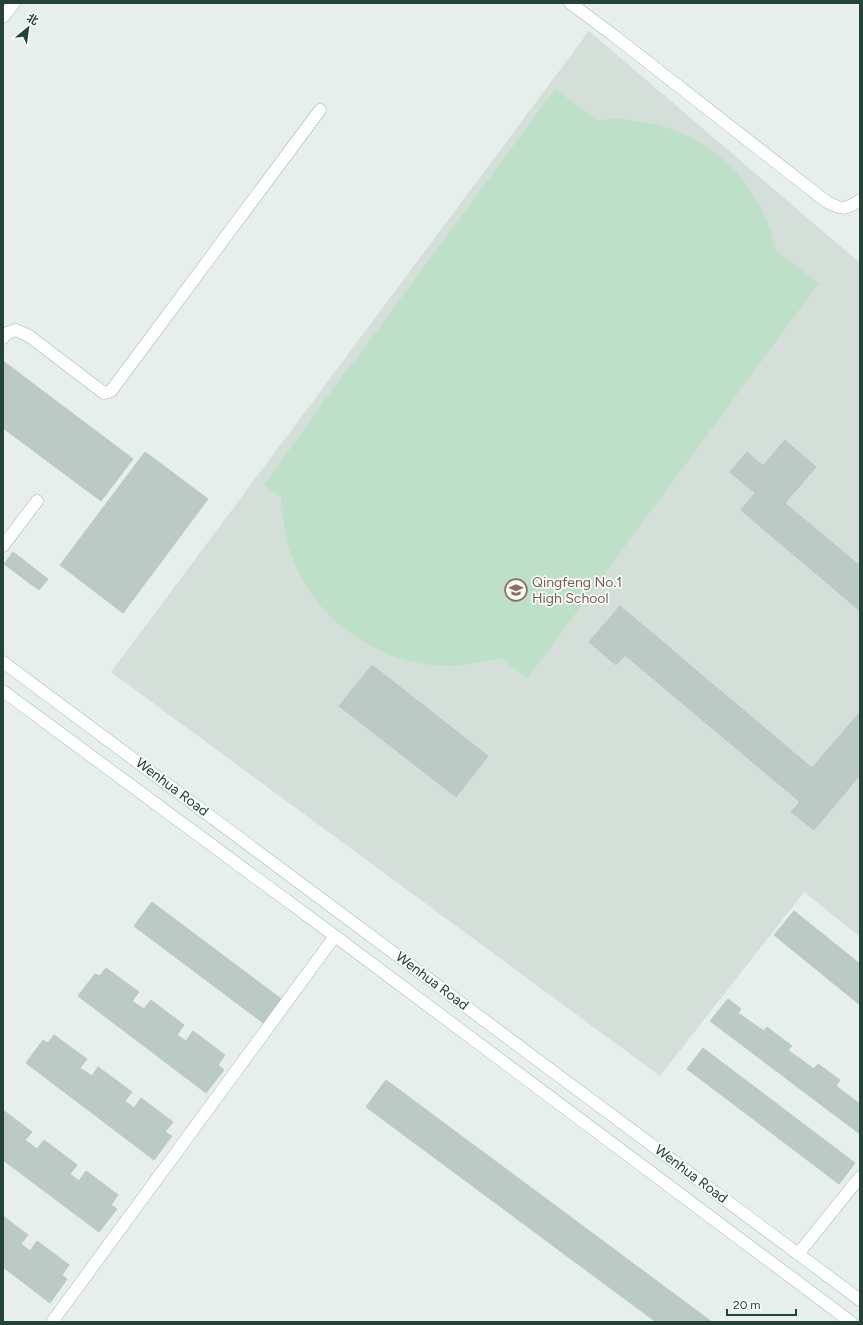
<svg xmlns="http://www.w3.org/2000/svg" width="863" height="1325" font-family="Figtree,'Noto Sans SC',sans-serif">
<rect width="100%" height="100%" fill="#e6efeb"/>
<!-- built -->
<path fill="#d4dfda" d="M589,31L860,263V937L804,892L660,1076L111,672Z"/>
<!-- garden -->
<path fill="#bfe0c8" d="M555,89L597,120L618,119L638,121L658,125L677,131L696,140L713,151L732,167L747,185L760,206L770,228L776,251L819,283L528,678L500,658C485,661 470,665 455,666C387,668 320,626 294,562C286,541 283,520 281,497L264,485L351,364L354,362Z"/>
<!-- building -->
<path fill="#bbcac4" stroke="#b8c9c2" d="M3,361L133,459L101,501L3,428Z
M785,440L816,467L785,503L860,566V611L741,510L755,493L730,472L747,452L763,466Z
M145,452L208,499L123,613L60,565Z
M13,552L48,579L39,590L4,564Z
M620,606L812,768L860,712V775L814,830L791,812L800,802L625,655L616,665L589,642Z
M372,665L488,756L456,797L339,706Z
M152,902L284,1001L266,1025L134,926Z
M794,911L860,964V1005L774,935Z
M106,968L139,992L132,1001L144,1009L151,1000L184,1025L177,1035L186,1041L193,1031L225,1055L218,1065L224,1070L206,1093L78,996L95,974L100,976Z
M728,999L741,1009L738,1013L764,1031L767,1027L792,1046L788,1050L814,1069L818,1064L840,1080L836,1086L860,1104V1134L710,1021Z
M54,1035L87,1059L80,1068L92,1076L98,1067L132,1092L125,1101L134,1108L141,1098L173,1122L165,1132L172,1136L154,1160L26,1063L43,1040L48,1043Z
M703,1048L855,1163L839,1184L687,1069Z
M386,1080L712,1322H656L366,1107Z
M3,1110L32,1132L25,1140L37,1149L44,1140L77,1165L70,1174L79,1181L86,1171L118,1195L111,1205L117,1209L99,1232L3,1160Z
M3,1216L28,1235L21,1244L30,1251L37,1241L69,1265L62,1275L67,1279L50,1303L3,1267Z"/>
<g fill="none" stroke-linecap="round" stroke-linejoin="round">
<!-- lane casing -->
<g stroke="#a8b8b2" stroke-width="13">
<path id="lane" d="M3,338L7,333L16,330L29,336L104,393L111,391L320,110
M3,546L37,501
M798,1254L860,1177
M52,1322L335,936"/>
</g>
<!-- street casing -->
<g stroke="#a8b8b2" stroke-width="13">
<path id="street" d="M570,3L613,35L827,202C843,210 845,210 860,200"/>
</g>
<!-- secondary casing -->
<g stroke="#a4bbb3" stroke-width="13">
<path id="secondary" d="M3,17L14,3
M3,662L860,1300
M3,691L335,936L851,1322"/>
</g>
<!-- lane -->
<use href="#lane" stroke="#fff" stroke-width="12"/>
<!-- street -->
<use href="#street" stroke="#fff" stroke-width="12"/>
<!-- secondary -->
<use href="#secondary" stroke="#fff" stroke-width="12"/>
</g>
<!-- icons -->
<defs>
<g id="school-ring" transform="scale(1.15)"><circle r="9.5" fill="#f7fbf9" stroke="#8d6e63" stroke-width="1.5"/><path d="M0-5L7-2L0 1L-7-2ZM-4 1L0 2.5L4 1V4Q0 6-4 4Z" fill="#8d6e63"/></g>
</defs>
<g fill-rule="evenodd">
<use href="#school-ring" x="516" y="590"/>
</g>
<g text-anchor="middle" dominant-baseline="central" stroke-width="3.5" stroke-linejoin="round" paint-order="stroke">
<!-- education labels -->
<g font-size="14" fill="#785e54" stroke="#f7fbf9" text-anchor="start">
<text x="532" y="582">Qingfeng No.1<tspan x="532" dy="16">High School</tspan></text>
</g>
<!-- street labels -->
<g font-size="14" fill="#24423a" stroke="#f7fbf9">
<text transform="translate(172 787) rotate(37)">Wenhua Road</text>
<text transform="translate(432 981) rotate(37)">Wenhua Road</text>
<text transform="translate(691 1174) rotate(37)">Wenhua Road</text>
</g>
</g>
<!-- border -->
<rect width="863" height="1325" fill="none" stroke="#24423a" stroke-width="8"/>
<!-- north arrow -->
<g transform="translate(28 28) rotate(29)" stroke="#f7fbf9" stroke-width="3" paint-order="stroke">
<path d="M0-3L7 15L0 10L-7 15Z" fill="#24423a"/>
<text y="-6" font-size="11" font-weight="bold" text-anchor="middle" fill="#24423a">北</text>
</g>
<!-- scale -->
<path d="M727 1309v6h69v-6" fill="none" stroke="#24423a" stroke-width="2"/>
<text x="733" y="1309" font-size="12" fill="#24423a" stroke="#f7fbf9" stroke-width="3" paint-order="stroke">20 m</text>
</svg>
